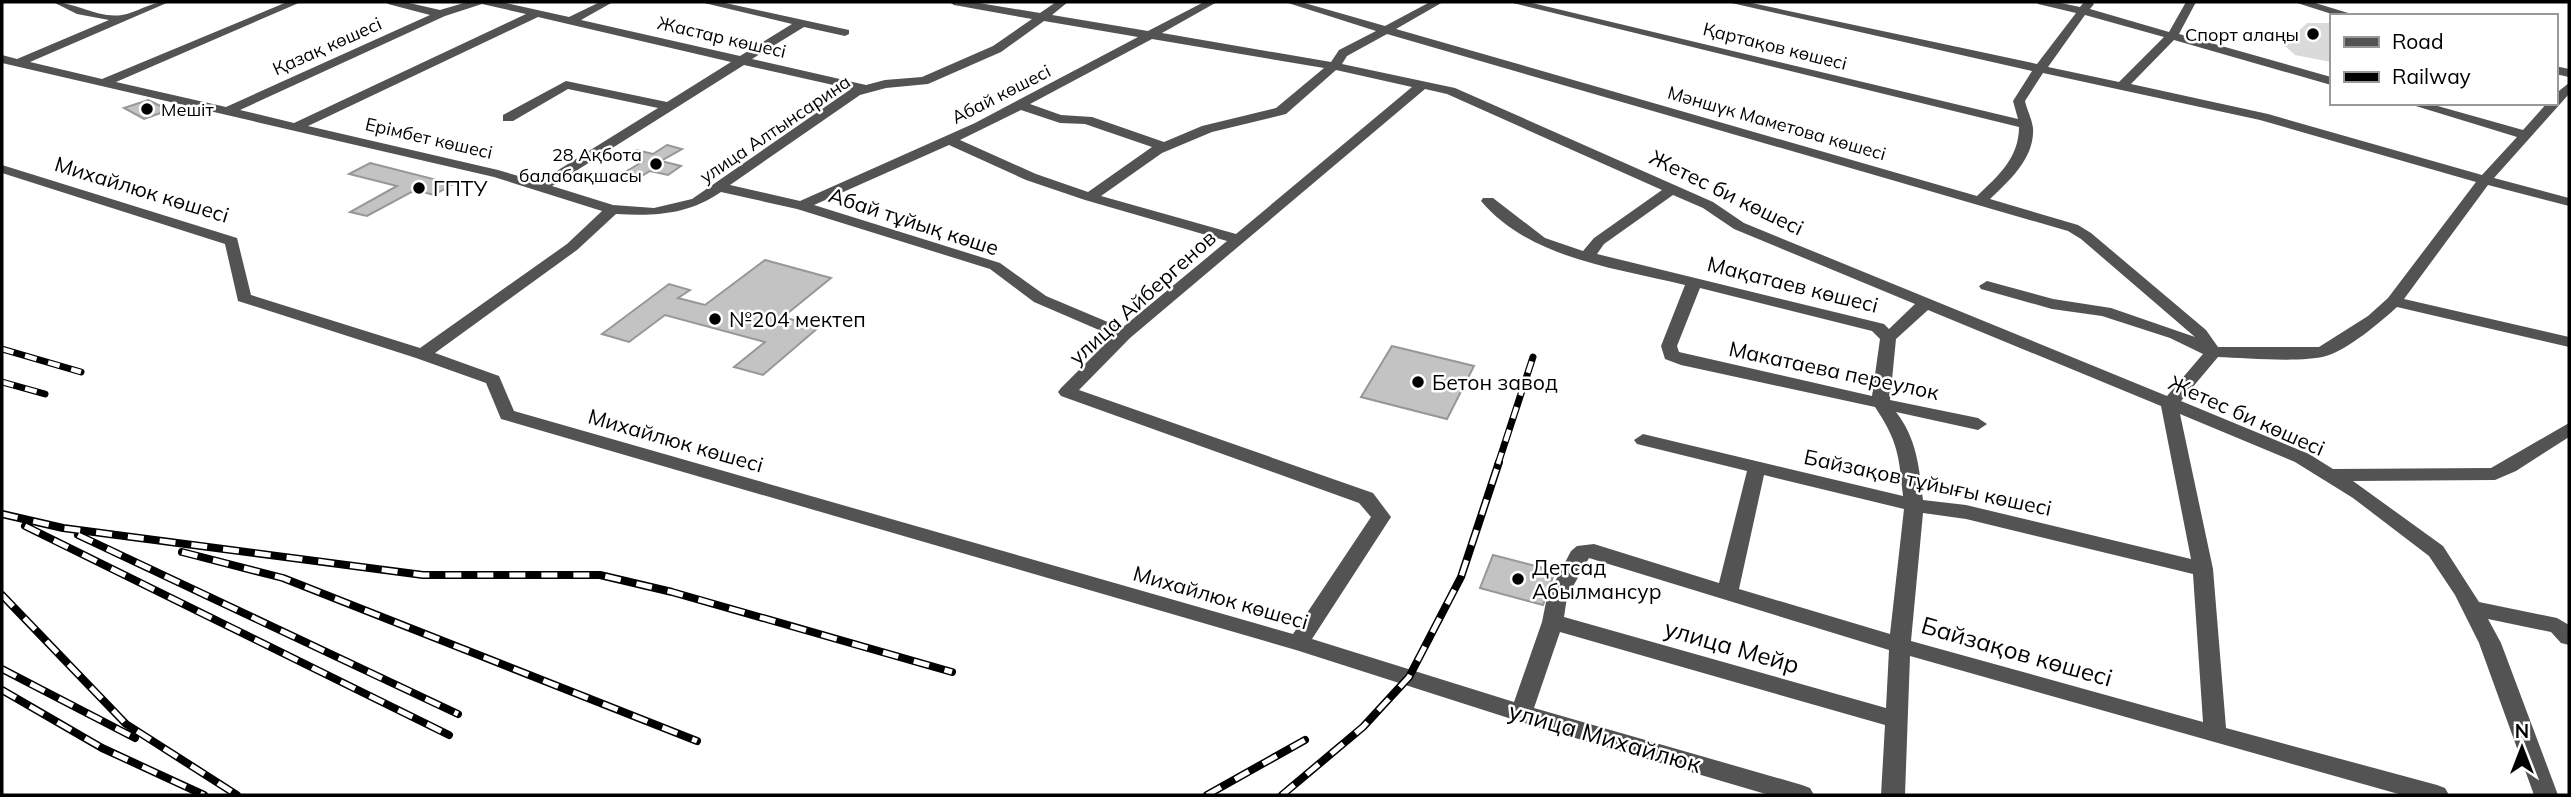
<svg xmlns="http://www.w3.org/2000/svg" width="2571" height="797" font-family="Mulish,sans-serif">
<rect width="100%" height="100%" fill="#fff"/>
<!-- green -->
<path fill="#dadada" d="M2307,23H2331V62L2295,55L2284,45Z"/>
<!-- building -->
<path fill="#c3c3c3" stroke="#979797" stroke-width="2" d="M148,100L169,110L144,119L124,108Z
M667,145L682,149L661,161L681,166L668,175L650,171L637,179L620,175L642,162L624,158L637,150L653,154Z
M370,163L453,184L434,195L415,190L367,216L350,212L397,186L349,174Z
M765,260L831,278L783,317L819,327L763,375L734,367L765,342L665,315L629,342L602,334L669,284L690,290L678,298L705,305Z
M1392,346L1474,366L1447,419L1361,397Z
M1493,555L1555,571L1543,605L1480,588Z"/>
<g fill="none" stroke-linecap="round" stroke-linejoin="round">
<!-- minor -->
<path fill="#535353" fill-rule="evenodd" d="M53,2C75,2 99,19 122,15C139,12 150,1 169,2L30,62L102,79L287,2H301L116,82L226,107L430,15L388,4L387,2H405L440,10L467,2H501L569,17L600,2H613L581,20L740,56L792,24L700,2H721L849,30V34L845,36L804,27L752,59L866,85L885,80L922,77L993,46L1032,19L954,5L949,2H973L1040,13L1056,2H1068L1052,15L1148,31L1204,2H1217L1162,33L1331,62L1339,50L1376,31L1285,2H1301L1385,26L1430,2H1443L1396,29L1977,196C1998,176 2019,158 2019,127L1509,2H1528L2018,119L2013,101L2032,71L1727,2H1747L2037,64L2076,13L2038,4L2037,2H2056L2080,7L2084,2H2092L2094,4L2090,9L2169,32L2186,2H2196L2179,34L2331,77V85L2174,40L2131,84L2268,114L2482,175L2517,137L2406,103H2427L2523,130L2547,103H2555V94L2569,83V94L2494,178L2569,198V206L2488,185L2404,299L2569,337V347L2397,307C2382,321 2346,351 2326,356C2302,363 2245,358 2218,357L2181,401L2309,454L2333,469L2491,468L2569,423V437L2516,471L2495,480L2353,481L2443,546L2479,602L2557,618L2569,625V645L2561,643L2551,632L2488,619L2501,643L2558,795H2534L2479,643L2455,595L2429,556L2353,498L2295,462L2180,414L2213,569L2226,728L2437,785L2445,788L2449,795H2402L1910,656L1905,795H1881L1885,725L1560,632L1534,708L1802,785L1810,788L1814,795H1769L1521,722L1296,650L501,419L486,383L416,358L238,301L225,244L2,173V165L237,238L251,295L420,348L567,244L602,211L494,177L2,63V55L17,59L109,20L77,14ZM482,4L526,14L294,123L240,110L445,16ZM2085,15L2164,37L2119,82L2048,67ZM538,17L731,62L667,102L566,81L503,115V121H513L568,89L658,108L539,182L498,170L308,126ZM1044,21L1138,37L975,123L800,201L730,185L860,95L886,88L928,84L1001,52ZM1387,34L2068,231L2081,239L2195,337L2111,308L2053,299L1987,281L1979,286L1981,289L2052,309L2102,316L2170,338L2203,354L2167,396L1744,223L1713,202L1455,88L1342,64L1347,56ZM1152,39L1324,68L1276,108L1202,126L1164,142L1092,117L1061,115L1030,104ZM744,65L851,89L692,199L654,208L613,205L552,186ZM1336,70L1412,87L1236,234L1101,196L1162,153L1212,132L1286,114ZM2043,73L2260,120L2476,182L2388,298L2368,316L2319,347H2218L2206,330L2091,233L2078,225L1990,199C2009,181 2035,158 2033,128C2032,119 2027,110 2025,101ZM1425,89L1447,94L1662,190L1594,238L1583,251L1545,238L1493,198H1483L1481,201C1530,259 1616,268 1685,285L1661,346L1665,359L1681,365L1875,407C1898,441 1899,456 1903,496L1643,434L1634,440L1637,444L1747,471L1719,583L1594,544L1577,546L1571,551L1547,597L1542,622L1514,702L1312,639L1391,517L1373,493L1079,390L1130,338ZM1021,110L1060,123L1085,124L1152,147L1088,192L1036,174L960,140ZM949,145L1026,180L1085,200L1227,241L1122,328L1046,296L1000,263L814,205ZM721,192L797,209L990,269L1034,302L1113,336L1061,388L1058,392L1061,396L1359,503L1371,517L1293,634L514,411L499,376L435,353L577,250L616,214C656,216 687,215 721,192ZM1673,195L1703,208L1734,229L1915,304L1889,329L1884,324L1597,254L1604,244ZM1700,288L1872,331L1880,339L1872,396L1679,352L1677,346ZM1928,310L2161,406L2191,559L1966,505L1923,500C1919,467 1917,439 1896,412L1978,430L1987,424L1978,418L1890,400L1896,339ZM1764,475L1904,509L1890,634L1739,589ZM1923,513L1966,519L2193,574L2203,722L1911,641ZM1589,558L1889,650L1886,708L1564,617L1567,597Z
M2294,2H2312L2358,16H2338Z
M2555,66L2569,69V77L2555,74Z"/>
<!-- rail-far1 casing -->
<g stroke="#000" stroke-width="7">
<path id="rail-far1" d="M2,349L81,372
M2,382L45,394
M1498,464L1533,357"/>
</g>
<!-- rail casing -->
<g stroke="#000" stroke-width="8">
<path id="rail" d="M2,514L63,528L423,575H600L672,592L952,672
M25,526L449,735
M78,535L458,714
M182,552L283,578L697,741
M2,595L126,724L237,795
M2,669L135,738
M2,690L102,748L204,795
M1207,795L1305,740
M1282,795L1363,727L1409,677L1461,577L1499,462"/>
</g>
<!-- rail-far1 -->
<use href="#rail-far1" stroke="#fff" stroke-width="4.5" stroke-dasharray="12" stroke-linecap="butt"/>
<!-- rail -->
<use href="#rail" stroke="#fff" stroke-width="5" stroke-dasharray="16" stroke-linecap="butt"/>
</g>
<!-- markers -->
<g fill="#000" stroke="#fff" stroke-width="2.5">
<circle cx="2313" cy="34" r="7"/>
<circle cx="147" cy="109" r="7"/>
<circle cx="656" cy="164" r="7"/>
<circle cx="419" cy="188" r="7"/>
<circle cx="715" cy="319" r="7"/>
<circle cx="1418" cy="382" r="7"/>
<circle cx="1518" cy="579" r="7"/>
</g>
<g text-anchor="middle" dominant-baseline="central" stroke-width="5" stroke-linejoin="round" paint-order="stroke">
<!-- far-poi labels -->
<g font-size="18" fill="#000" stroke="#fff" text-anchor="end">
<text x="2299" y="34">Спорт алаңы</text>
<text x="161" y="109" text-anchor="start">Мешіт</text>
<text x="642" y="154">28 Ақбота<tspan x="642" dy="21">балабақшасы</tspan></text>
</g>
<!-- far-street labels -->
<g font-size="18" fill="#000" stroke="#fff">
<text transform="translate(722 37) rotate(13)">Жастар көшесі</text>
<text transform="translate(327 46) rotate(-24)">Қазақ көшесі</text>
<text transform="translate(1775 46) rotate(14)">Қартақов көшесі</text>
<text transform="translate(1001 94) rotate(-27)">Абай көшесі</text>
<text transform="translate(1777 123) rotate(16)">Мәншүк Маметова көшесі</text>
<text transform="translate(775 129) rotate(-34)">улица Алтынсарина</text>
<text transform="translate(429 138) rotate(13)">Ерімбет көшесі</text>
</g>
<!-- poi labels -->
<g font-size="21" fill="#000" stroke="#fff" text-anchor="start">
<text x="433" y="188">ГПТУ</text>
<text x="729" y="319">№204 мектеп</text>
<text x="1432" y="382">Бетон завод</text>
<text x="1532" y="567">Детсад<tspan x="1532" dy="24">Абылмансур</tspan></text>
</g>
<!-- street labels -->
<g font-size="21" fill="#000" stroke="#fff">
<text transform="translate(142 189) rotate(17)">Михайлюк көшесі</text>
<text transform="translate(1727 192) rotate(26)">Жетес би көшесі</text>
<text transform="translate(914 221) rotate(18)">Абай тұйық көше</text>
<text transform="translate(1793 284) rotate(14)">Мақатаев көшесі</text>
<text transform="translate(1142 297) rotate(-42)">улица Айбергенов</text>
<text transform="translate(1834 370) rotate(12)">Макатаева переулок</text>
<text transform="translate(2247 415) rotate(24)">Жетес би көшесі</text>
<text transform="translate(676 440) rotate(16)">Михайлюк көшесі</text>
<text transform="translate(1928 482) rotate(12)">Байзақов тұйығы көшесі</text>
<text transform="translate(1221 597) rotate(16)">Михайлюк көшесі</text>
</g>
<!-- near-street labels -->
<g font-size="24" fill="#000" stroke="#fff">
<text transform="translate(1732 646) rotate(16)">улица Мейр</text>
<text transform="translate(2017 651) rotate(16)">Байзақов көшесі</text>
<text transform="translate(1605 737) rotate(16)">улица Михайлюк</text>
</g>
</g>
<!-- border -->
<rect width="2571" height="797" fill="none" stroke="#000000" stroke-width="7"/>
<!-- legend -->
<rect x="2330" y="14" width="228" height="91" fill="#ffffff" stroke="#999999" stroke-width="2"/>
<rect x="2344" y="37" width="35" height="10" fill="#535353" stroke="#999999" stroke-width="2"/>
<text x="2392" y="49" font-size="21" fill="#000000">Road</text>
<rect x="2344" y="72" width="35" height="10" fill="#000000" stroke="#999999" stroke-width="2"/>
<text x="2392" y="84" font-size="21" fill="#000000">Railway</text>
<!-- north arrow -->
<g transform="translate(2522 748)" stroke="#ffffff" stroke-width="5" paint-order="stroke">
<path d="M0-5L12 26L0 18L-12 26Z" fill="#000000"/>
<text y="-10" font-size="19" font-weight="bold" text-anchor="middle" fill="#000000">N</text>
</g>
</svg>
